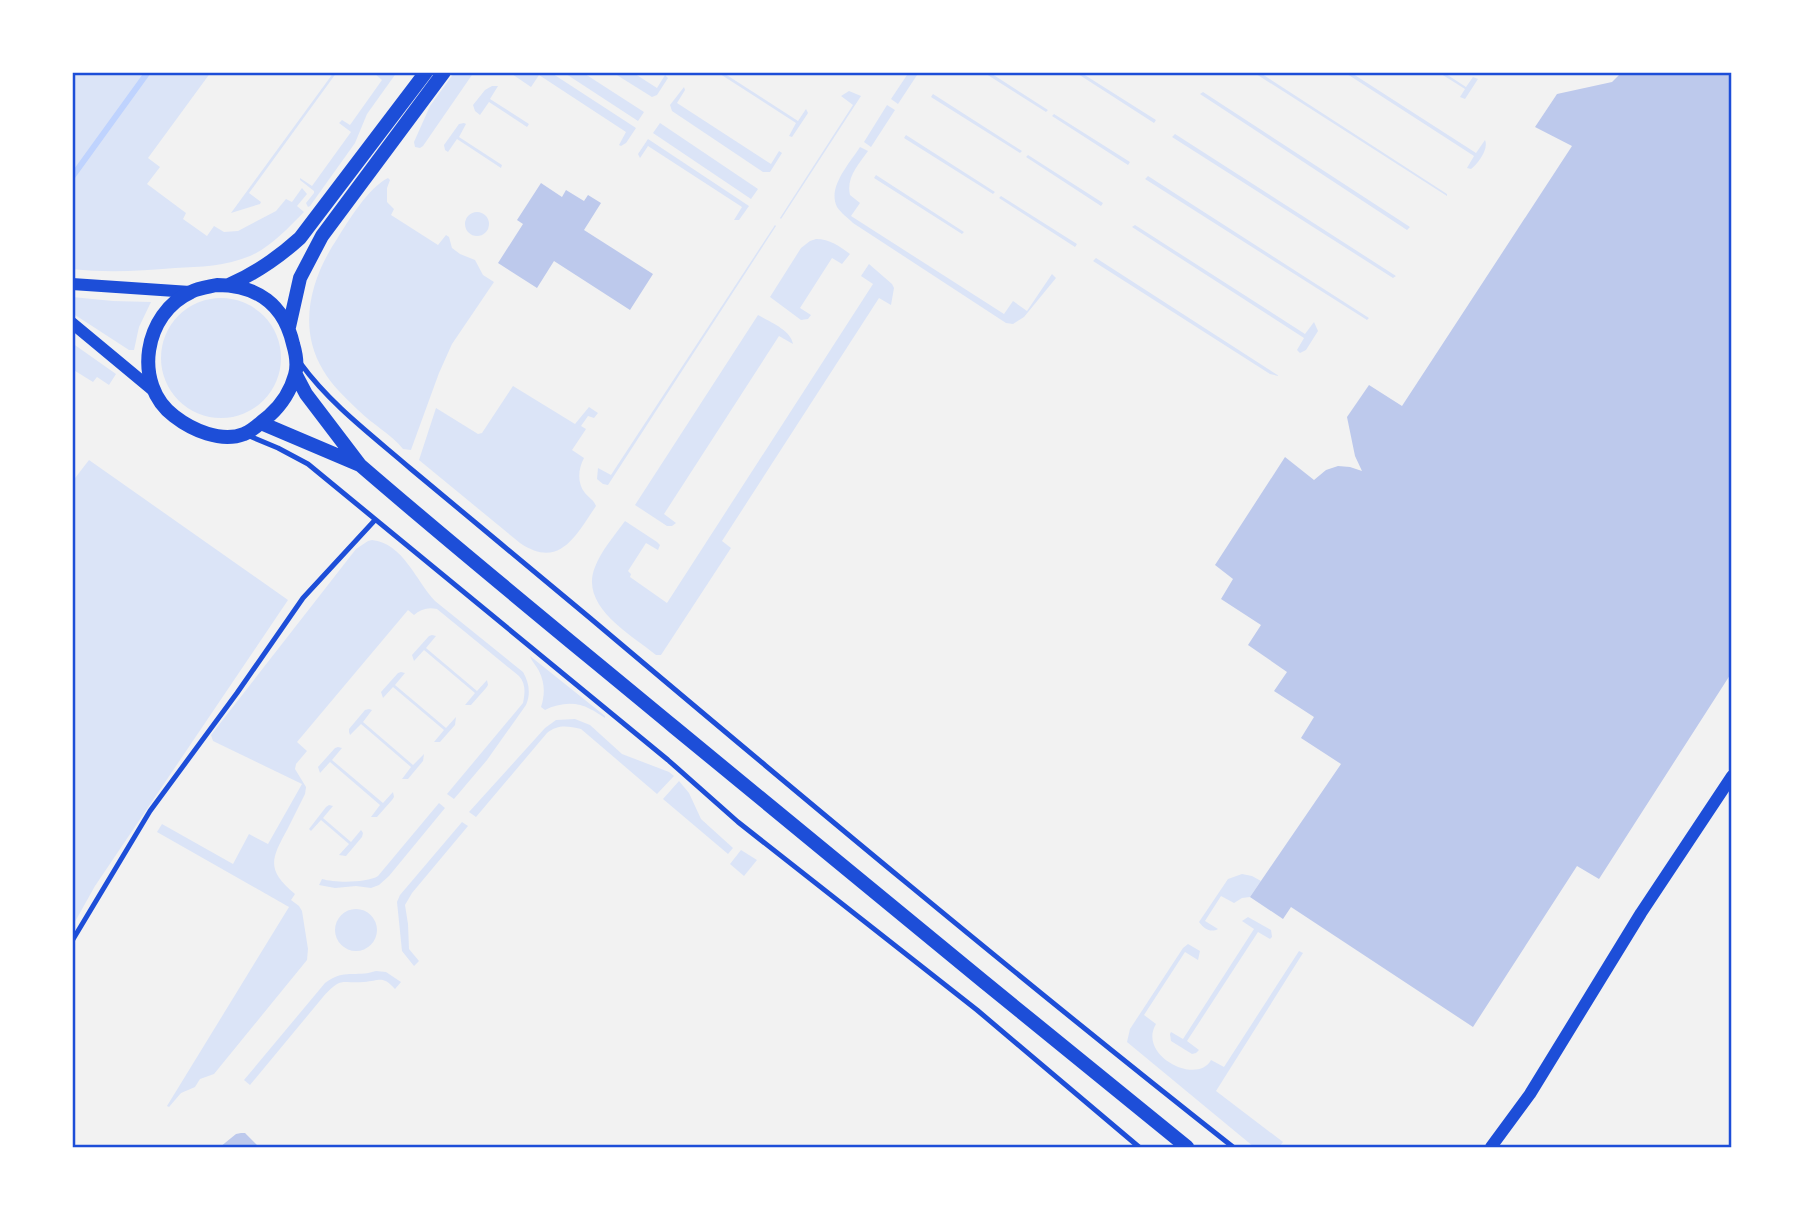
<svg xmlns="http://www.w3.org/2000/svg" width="1804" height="1219" font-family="'Alegreya Sans',sans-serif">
<rect width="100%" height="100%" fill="#f2f2f2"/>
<!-- green -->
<path fill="#dbe4f7" d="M72,72H211L148,158L160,167L147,184L186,213L183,219L207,236L214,226L224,232L238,231L276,211L286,199L292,202L302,188L307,194L297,206L304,212C288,228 271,247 250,256C226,266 200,267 175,268C140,271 106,273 72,269Z
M334,72H337L249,193L261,202L260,204L231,213Z
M376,72H397L367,114L355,143L310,206L308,207L306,203L314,193V191L300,180V178L312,186L351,132L339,123L342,120L350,125L382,80L374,73Z
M474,72L423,146L420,148L415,147L414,142L430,106L454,73L465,74Z
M509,72L526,75L550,72L636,128L626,143L621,146L619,145L626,132L539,75L531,87Z
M563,72H582L644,112L638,121Z
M612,72H632L657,88L665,75L668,78L657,95L652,97Z
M717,72H722L798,121L806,109L808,113L792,137L789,136L796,123Z
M909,72H919L898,104L891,99Z
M983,72H989L1048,110L1046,112Z
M1080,72L1156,120L1154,123L1078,74Z
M1253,72H1259L1447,194V196Z
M1344,72H1350L1476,153L1485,140C1489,149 1478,164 1471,169L1467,168L1474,156Z
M1438,72H1443L1466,87L1473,77L1478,79L1465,99L1460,97L1465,89Z
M492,86H498L490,99L529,124L527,127L489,102L480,115L475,111L473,105L485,90Z
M684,87L685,90L677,103L771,164L779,151L782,153L770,172H763L672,111L670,105Z
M849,91L861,96L781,219L780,218L853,105L841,96Z
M1203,92L1410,227L1407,230L1200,94Z
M933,94L1022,151L1020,153L931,97Z
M887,105L895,110L871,147L864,142Z
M1054,114L1130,162L1128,165L1052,116Z
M464,123L466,124L459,137L502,165L501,168L457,139L448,152L445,150L444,145L459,124Z
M660,123L758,189L751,199L653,133Z
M1175,134L1396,276L1393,278L1172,137Z
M906,135L995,192L993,194L904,138Z
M648,139L749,206L739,220H734L742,207L648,146L640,158L638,154Z
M860,147L868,151C858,165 846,178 850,195L860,203L851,216L1004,314L1013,301L1027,311L1052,274L1056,278L1024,317L1013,324L1006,323L853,223C848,218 841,213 837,207C827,187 850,163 860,147Z
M1028,155L1103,203L1101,206L1026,157Z
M876,175L964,232L962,234L874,178Z
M1148,176L1369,318L1367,320L1145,179Z
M388,178L390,180L387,188V202L394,209L391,215L438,245L446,235L449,237L452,248L460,254L475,260L483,275L494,282L452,344L439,373L412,447L411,450L403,449C391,434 372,424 358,410C346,398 332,386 323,370C297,327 311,278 337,239C349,220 368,188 388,178Z
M1001,196L1077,244L1075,247L999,198Z
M465 224a12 12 0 1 1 24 0a12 12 0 1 1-24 0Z
M775,225L776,226L608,485L603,484L597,479L598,468L611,475Z
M1135,225L1305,334L1314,322L1318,331L1306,350L1300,353L1297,350L1304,338L1132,227Z
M816,239C830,239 839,246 850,254L842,264L832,258L800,308L811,315L808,319L801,320L770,297L801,248L810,241Z
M1096,258L1279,376L1270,374L1093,261Z
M869,264L892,284L894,288L891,305L879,298L722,541L731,548L661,655H656C630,634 579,606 595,567C601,551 615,535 625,521L657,542L660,545L658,550L646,543L628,571L631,574L630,577L667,603L873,284L861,276Z
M72,297L113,301L151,302L139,327L134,350H129L72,313Z
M161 358a60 60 0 1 1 120 0a60 60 0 1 1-120 0Z
M758,315C770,322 791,330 793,344L779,336L664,514L676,523L672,526H667L635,505Z
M72,343L116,374L109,385L97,377L93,382L72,369Z
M513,386L575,424L589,407L598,413L594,418L588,416L581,426L586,429L572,450L584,458C578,469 577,483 585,493C589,498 594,500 596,506C576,535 560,570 520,543L419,460L436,408L478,434L482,433Z
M89,460L288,600L95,886L72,927V482Z
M372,540C403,543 416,581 435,601L523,672C529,682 531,694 526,705L487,760L454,799L447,794L523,703C525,693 526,684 519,676L437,609C428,607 421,609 414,615L408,610L297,742L307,751L296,764L295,769L306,787L305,794C299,806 293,818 287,830C271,859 266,870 295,894L291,900L299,906L302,911L308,949L307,960L214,1074L200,1079L195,1087L181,1093L169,1107L167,1106L289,907L157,832L162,824L233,864L249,834L268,844L302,784L213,741L211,735L356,549L368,541Z
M432,635L436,636L426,648L477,691L487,680L488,685L486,688L471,705H465L475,693L424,650L414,661L412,655L429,636Z
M530,656L605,716V718C600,715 595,711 590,709C576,701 559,703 545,710L541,707C545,695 545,683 539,671C536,665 532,662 530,656Z
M401,672L405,673L395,685L446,728L456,717L455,725L440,742H434L444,730L393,687L383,698L381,692L398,673Z
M369,709L372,710L363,722L413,765L424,754L423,761L408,779H402L411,767L361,724L350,735L349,732V729L365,710Z
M575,719L590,725L622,754L669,772L674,776L657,794L581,729C568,726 558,724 547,733L476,817L469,812L545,728L556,720Z
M338,747L342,748L332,760L383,803L393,792L394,797L392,800L377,817H371L380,805L330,762L320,773L318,767L335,748Z
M679,781L689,793L701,819L733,848L728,854L663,799Z
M439,803L445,808L389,876L379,885L371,888L356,886L335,888L319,885L322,879C335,883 367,883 378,876Z
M329,805L333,806L323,818L351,842L361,830L363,833L362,837L346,856L339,855L349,844L321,820L311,831L309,829L326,807Z
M462,822L468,826L412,893L405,905L408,924L409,949L419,961L414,966L402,951L397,902L400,895Z
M741,850L757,860L744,876L730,864Z
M1242,874L1252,876L1261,881L1250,897L1242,898L1234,903L1221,896L1205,921L1218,929C1211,933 1204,929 1199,922L1228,879Z
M335 930a21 21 0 1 1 42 0a21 21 0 1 1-42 0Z
M1248,917L1271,930L1272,937L1270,939L1258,932L1187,1041L1199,1050L1196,1053L1192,1054L1171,1041L1170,1034L1171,1032L1183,1039L1254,929L1242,921Z
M1188,944L1200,951L1198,960L1185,952L1144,1015L1156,1024C1137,1055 1197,1086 1211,1060L1224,1067L1299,951L1303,953L1216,1091L1283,1142L1279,1147H1254L1127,1042L1130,1029L1183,948Z
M376,971L386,972L401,982L395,989C382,975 380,981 364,982C341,984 342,976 323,997L250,1085L244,1080L325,983C345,968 354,978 376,971Z"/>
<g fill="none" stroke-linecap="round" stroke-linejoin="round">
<!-- stream -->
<path stroke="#bfd3fe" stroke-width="6" d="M72,177L148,72"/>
</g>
<!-- building -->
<path fill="#bdc9ec" d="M1614,72H1732V672L1599,879L1577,866L1473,1027L1291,907L1283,919L1250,897L1341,764L1301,738L1314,717L1274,691L1287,672L1248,645L1261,625L1221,599L1233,579L1215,565L1285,457L1314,480L1326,470L1338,466L1350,467L1362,471L1355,456L1347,417L1369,385L1402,406L1572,146L1535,127L1557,94L1612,82L1619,75Z
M541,183L562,197L566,190L584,201L588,195L601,203L584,230L653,274L630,310L554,261L537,288L498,263L523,224L517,220Z
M241,1133H245L259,1147H220L236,1134Z"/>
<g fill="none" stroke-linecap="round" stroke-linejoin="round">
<!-- service -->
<path stroke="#1d4ed8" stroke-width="5" d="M301,364C331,405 373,436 411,469C471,519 530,568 590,618C802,797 1015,975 1233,1147
M247,435L278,448L308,464L668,760L738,822L977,1010L1139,1147
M72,941L150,811L237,693L303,598L375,520"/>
<!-- tertiary -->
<path stroke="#1d4ed8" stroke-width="12" d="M72,284L190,292
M72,323L155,392
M1491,1147L1530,1094L1641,913L1732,776"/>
<!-- secondary -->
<path stroke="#1d4ed8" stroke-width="14" d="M217,285C257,285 284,305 293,344C296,354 298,365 295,375C291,390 281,405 270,415C262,421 253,431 244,434C221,443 192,430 174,416C132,384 144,313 191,292C198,288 208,287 217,285Z
M229,285C256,273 278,258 300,238L426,72
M289,327L300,278L322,236L444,72
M261,423L360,465L306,394L296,375
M360,465C463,554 569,640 674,727C845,868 1015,1008 1187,1147"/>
</g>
<!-- border -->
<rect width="1804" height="1219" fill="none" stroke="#ffffff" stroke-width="147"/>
<rect x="74" y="74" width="1656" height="1072" fill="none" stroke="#1d4ed8" stroke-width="2.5"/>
</svg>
